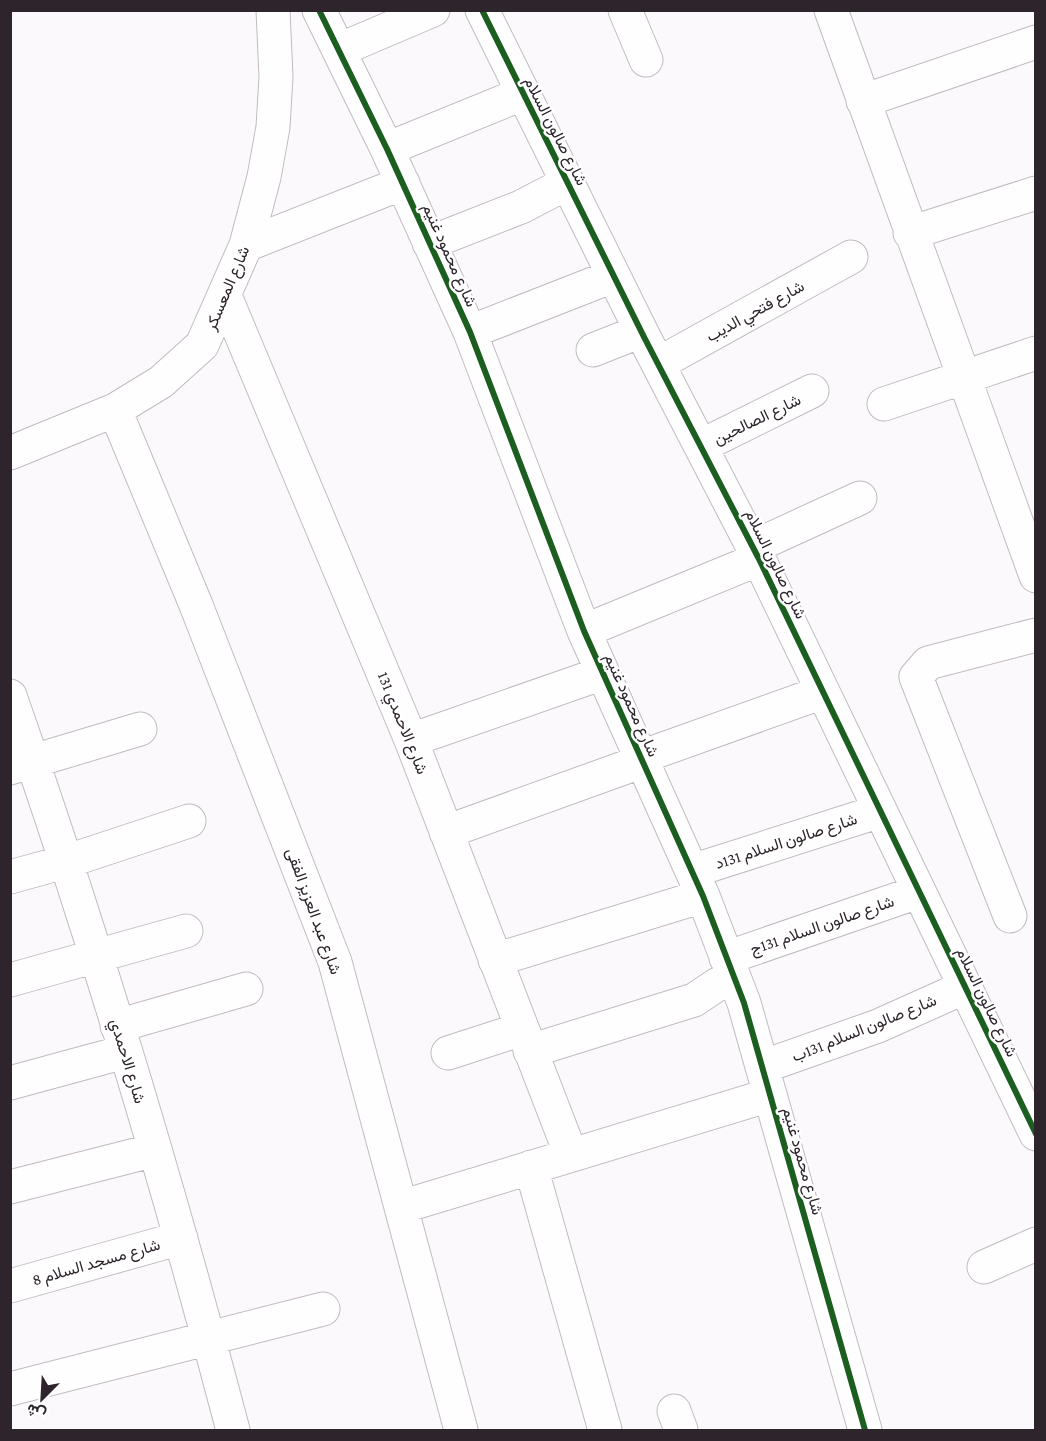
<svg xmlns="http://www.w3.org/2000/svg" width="1046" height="1441" font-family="'Crimson Pro',Vazirmatn,serif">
<rect width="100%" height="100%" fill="#fcf9fc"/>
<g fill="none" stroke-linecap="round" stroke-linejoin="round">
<!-- minor casing -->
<g stroke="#c1bbc1" stroke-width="35">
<path id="minor" d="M319,10L387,149L470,332L584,631L703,896L744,1003L865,1430
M482,10L644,337L759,559L1036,1134
M625,10L646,60
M831,10L1036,576
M339,50L433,10
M863,101L1036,42
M387,149L522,94
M910,233L1036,193
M429,243L521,207L567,183
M246,245L403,183
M225,296L411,740L571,1155
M470,332L613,276
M593,350L641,331
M658,364L851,257
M884,404L1036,353
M115,410L196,605L335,962L461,1430
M701,446L812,391
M10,453L115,410L161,382L202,345L246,245L264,177L273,127L276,77L273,10
M753,547L860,498
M584,631L759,559
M10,696C94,937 168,1183 233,1430
M411,740L603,673
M641,757L823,692
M10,768L140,729
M446,832L643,761
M692,871L880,811
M10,877L68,861L189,821
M1010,916L916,677L928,663L1036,635
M726,958L918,892
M495,960L703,896
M10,980L186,931
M117,1026L246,989
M530,1051L694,1000L718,984L735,980
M448,1053L522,1029
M762,1067L878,1026L965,987
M10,1083L124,1052
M531,1167L605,1430
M10,1187L155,1150
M401,1207L770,1095
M984,1267L1036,1244
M10,1286L181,1238
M10,1389L323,1309
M674,1411L681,1430"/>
</g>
<!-- minor -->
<use href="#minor" stroke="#fffeff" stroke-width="33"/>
<!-- cycleway casing -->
<g stroke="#fff" stroke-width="10">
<path id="cycleway" d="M319,10L387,149L470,332L584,631L703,896L744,1003L865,1430
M482,10L644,337L759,559L1036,1134"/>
</g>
<!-- cycleway -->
<use href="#cycleway" stroke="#1b5e20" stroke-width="6"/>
</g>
<g text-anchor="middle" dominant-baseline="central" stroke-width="5" stroke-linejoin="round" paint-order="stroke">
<!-- street labels -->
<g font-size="16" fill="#2d242c" stroke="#fff">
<text transform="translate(556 131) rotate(63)">شارع صالون السلام</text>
<text transform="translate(450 255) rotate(66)">شارع محمود غنيم</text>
<text transform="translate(227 288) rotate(-67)">شارع المعسكر</text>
<text transform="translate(755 311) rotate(-29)">شارع فتحي الديب</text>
<text transform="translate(757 419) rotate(-26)">شارع الصالحين</text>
<text transform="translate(776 564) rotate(64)">شارع صالون السلام</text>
<text transform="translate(632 705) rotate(66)">شارع محمود غنيم</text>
<text transform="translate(403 723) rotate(68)">شارع الاحمدي 131</text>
<text transform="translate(786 841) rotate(-18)">شارع صالون السلام 131د</text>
<text transform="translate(314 911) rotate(70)">شارع عبد العزيز الفقى</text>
<text transform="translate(822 925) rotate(-19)">شارع صالون السلام 131ج</text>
<text transform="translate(987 1002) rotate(64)">شارع صالون السلام</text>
<text transform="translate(864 1028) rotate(-22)">شارع صالون السلام 131ب</text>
<text transform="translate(128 1061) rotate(73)">شارع الاحمدي</text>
<text transform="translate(803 1161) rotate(74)">شارع محمود غنيم</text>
<text transform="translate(96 1262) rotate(-16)">شارع مسجد السلام 8</text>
</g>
</g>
<!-- border -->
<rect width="1046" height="1441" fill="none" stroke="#2d242c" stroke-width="24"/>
<!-- north arrow -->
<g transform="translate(42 1399) rotate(204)" stroke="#ffffff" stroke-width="4.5" paint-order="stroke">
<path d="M0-4.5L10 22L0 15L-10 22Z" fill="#2d242c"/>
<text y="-9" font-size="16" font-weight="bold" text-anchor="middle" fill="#2d242c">ش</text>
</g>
</svg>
